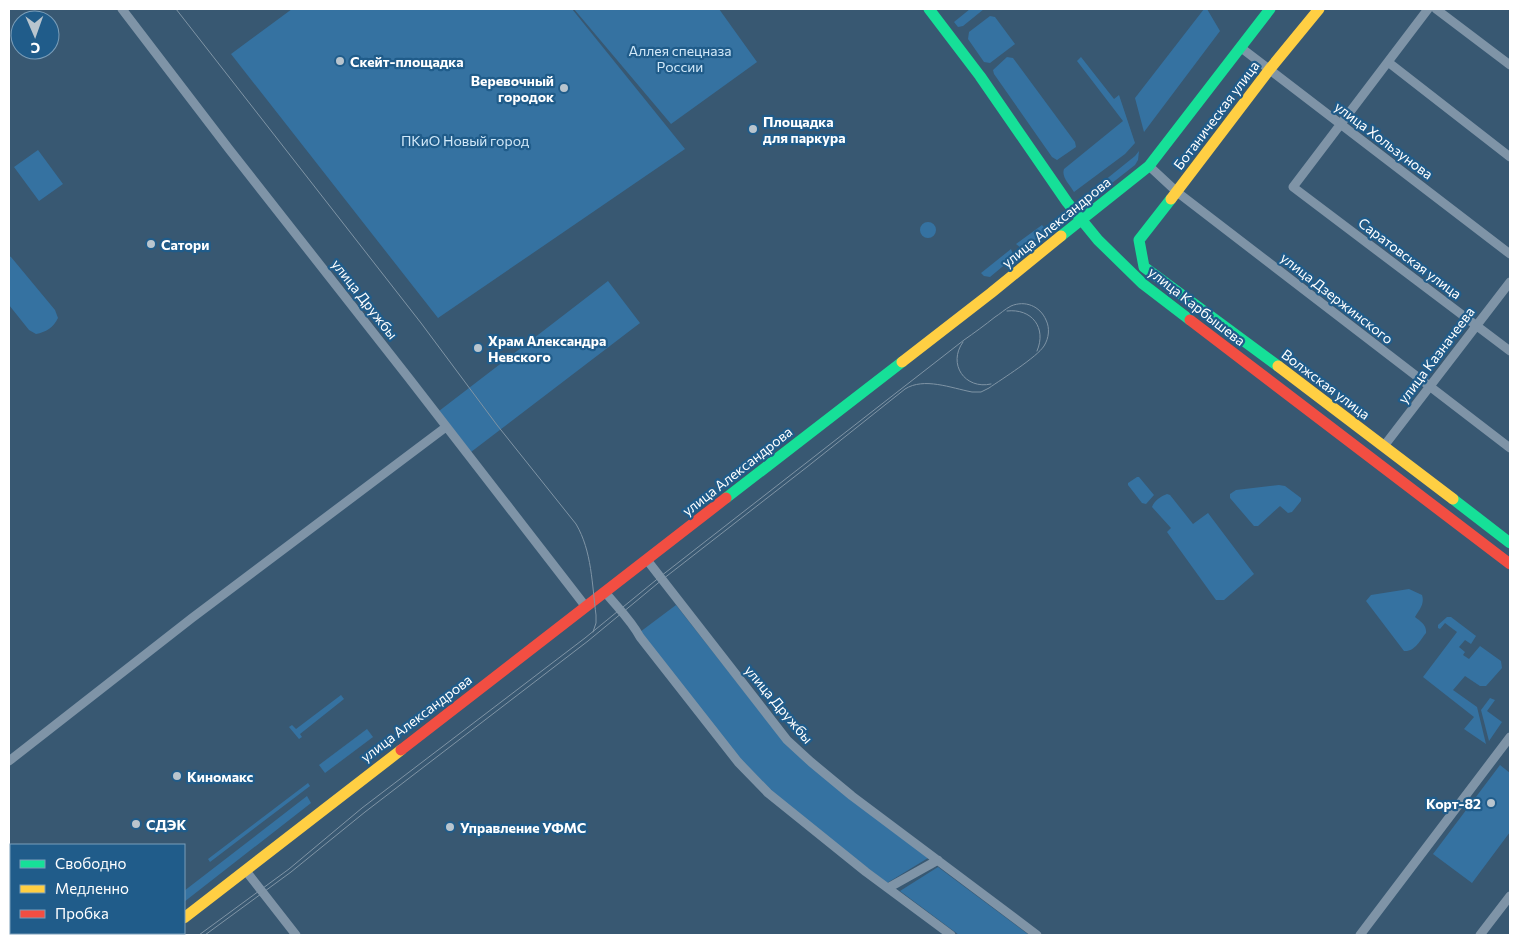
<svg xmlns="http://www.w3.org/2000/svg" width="1519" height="944" font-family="Commissioner,sans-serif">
<rect width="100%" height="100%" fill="#385872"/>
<!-- green -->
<path fill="#3572a1" d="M292,9H572L685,149L438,318L231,54Z
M574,9H719L757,62L671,124Z
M970,9H984L963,26L958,27L954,22Z
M1204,9H1207L1220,31L1144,132L1135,98Z
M990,16L995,17L1015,44L990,63L984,62L968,39L969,32Z
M1007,57L1013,58L1075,142L1076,147L1057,160L1052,157L994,74L993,70Z
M1081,57L1114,99L1119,95L1135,143L1125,154L1074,192C1070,185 1061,177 1064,169L1123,121L1077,61Z
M38,150L63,184L39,201L14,167Z
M1139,151L1138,160L1135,165L1098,194L1094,189L1135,156Z
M920 230a8 8 0 1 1 16 0a8 8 0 1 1-16 0Z
M1042,225L1047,231L1024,248H1021L1016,244Z
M1011,249L1014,257L990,277L984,276L981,273Z
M9,256L11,257L55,310L58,318C53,328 46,332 36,334L29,330L9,305Z
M608,281L640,323L471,452L439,411Z
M1137,477H1139L1154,495L1146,504L1142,503L1128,485V483Z
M1279,485L1285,486L1301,498V501L1292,512L1288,513L1280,506L1258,526H1254L1230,498V494L1236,490Z
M1167,494L1170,495L1193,524L1208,513L1254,574L1224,600H1216L1167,532L1171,528L1152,507C1154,501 1161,496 1167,494Z
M1409,589L1422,595C1425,604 1419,610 1415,617C1420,621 1427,625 1426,633C1420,640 1415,652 1404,651L1366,601L1371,595Z
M676,605L784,742L928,858L887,883L804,819L770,790L740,759L640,632Z
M1447,617H1451L1476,636L1471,644L1465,640L1459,647L1465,652L1463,655L1469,659L1480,646L1501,661L1502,668L1486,686H1480L1465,676L1453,690L1477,707L1486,744L1464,729L1474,717L1423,677L1457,632L1445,623L1440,629L1438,628V625Z
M341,695L344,699L300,734L302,737L299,739L289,727L292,725L296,729Z
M1490,698L1495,700L1487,711L1502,722L1489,741L1481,710Z
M367,729L373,737L325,773L319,765Z
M1500,765L1510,773V832L1472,883L1433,854Z
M308,783L310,786L210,862L208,859Z
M307,796L311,803L184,902V891Z
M938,867L1029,935H959L900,891Z"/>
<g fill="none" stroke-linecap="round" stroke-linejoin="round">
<!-- street -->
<path stroke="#7f94a7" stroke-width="9" d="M122,9L229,149L408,377L586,607
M1428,9L1293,187L1510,351
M1436,9L1510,65
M1240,47L1510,254
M1388,62L1510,157
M1149,166L1177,192L1510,448
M1384,446L1510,282
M647,560L787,740L811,762L852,796L1037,935
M605,592C617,607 631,620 640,637L738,762L768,793L866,872L951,935
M9,761L192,618L446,427
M246,871L296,935
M888,888L938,860
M1360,935L1510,737
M1480,935L1510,896"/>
<!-- fast -->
<path stroke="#16e098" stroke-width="11" d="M929,9L980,76L1067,202L1098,240L1143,284L1190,320
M1171,199L1139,240L1144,267L1278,366
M1061,236L1149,166L1270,9
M726,498L902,362
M1453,499L1510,543
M9,926L11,925
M162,935L165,933"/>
<!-- slow -->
<path stroke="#ffcf43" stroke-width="11" d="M1171,199L1269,70L1319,9
M902,362L991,293L1061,236
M1278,366L1453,499
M9,906L11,909
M184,918L401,750"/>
<!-- jam -->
<path stroke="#f24e42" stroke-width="11" d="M1190,320L1510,564
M401,750L726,498
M33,933L35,935"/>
<!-- tram -->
<path stroke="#7f94a5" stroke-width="1" d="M176,9L421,323L497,425L576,524C592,551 592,585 596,615V623L593,632
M1007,311C1032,308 1047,328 1037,351
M963,342C947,364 965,390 991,384
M199,935L289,869L362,808L585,638L661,576L964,340C974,333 985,325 995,317C1000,314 1005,309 1011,306C1025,300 1040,306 1046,320C1050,328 1049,338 1044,346C1037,357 1002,379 989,388L981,392H972C951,388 924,377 905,389L807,467L663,579L588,641L365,812L291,872L205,935"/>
</g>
<!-- markers -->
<g fill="#b9c5ce" stroke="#205c8a" stroke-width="2">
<circle cx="340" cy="61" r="5"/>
<circle cx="564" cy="88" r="5"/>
<circle cx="753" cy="129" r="5"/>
<circle cx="151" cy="244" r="5"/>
<circle cx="478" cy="348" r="5"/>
<circle cx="177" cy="776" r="5"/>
<circle cx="1491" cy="803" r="5"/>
<circle cx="136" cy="824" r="5"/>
<circle cx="450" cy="827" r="5"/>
</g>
<g text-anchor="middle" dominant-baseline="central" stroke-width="4.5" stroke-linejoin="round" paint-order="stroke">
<!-- park labels -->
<g font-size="14" fill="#d1e8f8" stroke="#205c8a">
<text x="680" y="50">Аллея спецназа<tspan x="680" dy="16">России</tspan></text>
<text x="465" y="140">ПКиО Новый город</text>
</g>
<!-- poi labels -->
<g font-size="14" font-weight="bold" fill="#fff" stroke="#205c8a" text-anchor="start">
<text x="350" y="61">Скейт-площадка</text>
<text x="554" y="80" text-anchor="end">Веревочный<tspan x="554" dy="16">городок</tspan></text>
<text x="763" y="121">Площадка<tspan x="763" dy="16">для паркура</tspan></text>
<text x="161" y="244">Сатори</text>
<text x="488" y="340">Храм Александра<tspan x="488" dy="16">Невского</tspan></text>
<text x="187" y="776">Киномакс</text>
<text x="1481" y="803" text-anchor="end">Корт-82</text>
<text x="146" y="824">СДЭК</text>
<text x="460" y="827">Управление УФМС</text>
</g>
<!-- street labels -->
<g font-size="14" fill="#fff" stroke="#205c8a">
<text transform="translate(1216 115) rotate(-53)">Ботаническая улица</text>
<text transform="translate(1384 140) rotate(37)">улица Хользунова</text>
<text transform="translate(1056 222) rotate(-39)">улица Александрова</text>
<text transform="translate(1410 258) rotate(37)">Саратовская улица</text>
<text transform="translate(1337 298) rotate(38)">улица Дзержинского</text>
<text transform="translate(365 299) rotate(52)">улица Дружбы</text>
<text transform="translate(1197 306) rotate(38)">улица Карбышева</text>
<text transform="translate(1436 355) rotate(-53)">улица Казначеева</text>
<text transform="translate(1326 384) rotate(37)">Волжская улица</text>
<text transform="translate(737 471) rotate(-38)">улица Александрова</text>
<text transform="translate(779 704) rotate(50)">улица Дружбы</text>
<text transform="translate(416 718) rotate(-37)">улица Александрова</text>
</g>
</g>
<!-- border -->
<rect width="1519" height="944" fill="none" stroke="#ffffff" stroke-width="20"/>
<!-- legend -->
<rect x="10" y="844" width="175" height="90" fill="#205c8a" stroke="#799db9"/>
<rect x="20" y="860" width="25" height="8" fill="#16e098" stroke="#799db9"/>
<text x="55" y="869" font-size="15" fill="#ffffff">Свободно</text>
<rect x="20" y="885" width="25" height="8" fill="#ffcf43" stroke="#799db9"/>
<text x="55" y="894" font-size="15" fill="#ffffff">Медленно</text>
<rect x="20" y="910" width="25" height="8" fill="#f24e42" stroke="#799db9"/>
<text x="55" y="919" font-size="15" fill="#ffffff">Пробка</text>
<!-- north arrow -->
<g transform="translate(35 35) rotate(178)"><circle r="24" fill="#205c8a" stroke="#799db9"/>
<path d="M0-4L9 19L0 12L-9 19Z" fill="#b9c5ce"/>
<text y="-8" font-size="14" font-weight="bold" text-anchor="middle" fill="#ffffff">С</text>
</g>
</svg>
